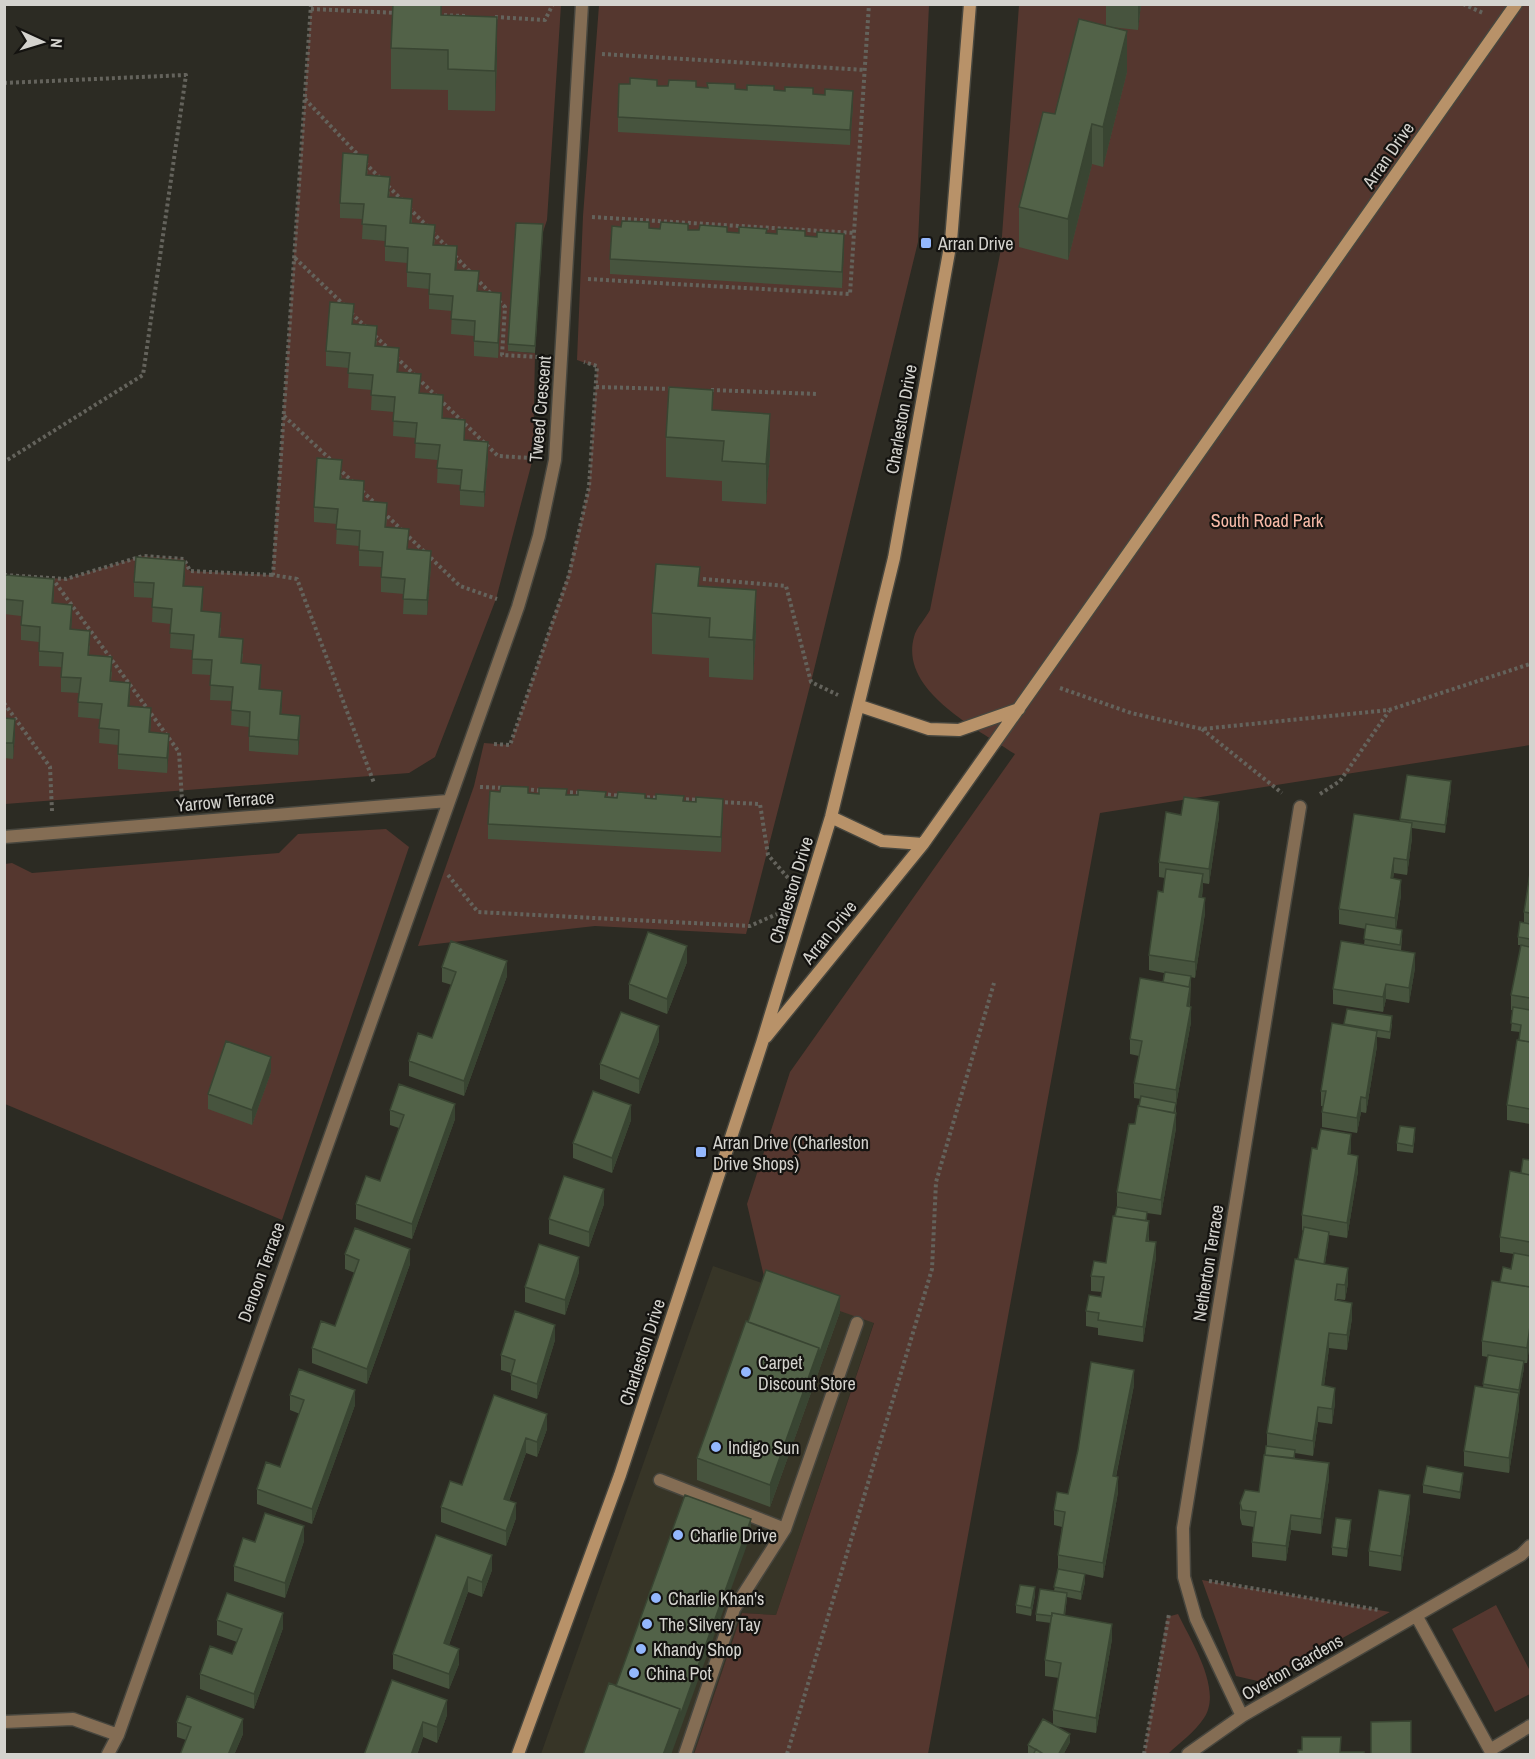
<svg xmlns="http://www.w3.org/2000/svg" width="1535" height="1759" font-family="'Archivo Narrow',sans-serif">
<rect width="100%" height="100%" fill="#2c2b23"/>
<!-- built -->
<path fill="#373527" d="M713,1266L874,1322L776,1615L742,1613L694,1754H541Z"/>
<!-- green -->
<path fill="#55372f" d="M311,5H561L547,220L543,232L516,230L508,351L535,353L533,458L496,599L435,757L409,773L5,804L4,575L66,579L143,556L184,559L190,571L272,575Z
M599,5H929L918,242L811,682L746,934L595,926L418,946L474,786L484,743L510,745L568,575L589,487L597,367L577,360L583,216Z
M1019,5H1530V745L1100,813L928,1754H694L742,1613L776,1615L874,1323L766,1285L747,1204L790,1072L1015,754C978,729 899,691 914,637C916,628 926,618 930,610L1001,249Z
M386,829L409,847L282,1220L5,1104V864L12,863L32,873L279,853L298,834Z
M1202,1580L1390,1612L1262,1682L1236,1676Z
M1496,1605L1530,1671V1694L1495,1712L1452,1629Z
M1178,1614C1191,1641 1223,1690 1204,1718C1195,1732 1179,1743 1168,1754H1144L1167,1617Z"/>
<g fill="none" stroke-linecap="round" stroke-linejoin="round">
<!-- lane casing -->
<g stroke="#47463e" stroke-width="15">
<path id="lane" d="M660,1480L785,1529
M685,1754L734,1609L785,1529L857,1323"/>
</g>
<!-- street casing -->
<g stroke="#47463e" stroke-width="15">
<path id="street" d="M4,837L448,801
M1417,1617L1490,1750L1530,1726
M1242,1716L1196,1619L1184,1577L1183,1528L1300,807
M4,1722L73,1719L118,1735
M108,1754L118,1735L518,607L539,536L555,460L582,4
M1188,1754L1242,1716L1521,1555L1530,1546"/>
</g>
<!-- secondary casing -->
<g stroke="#47463e" stroke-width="15">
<path id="secondary" d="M860,706L929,729L959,730L1019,709
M831,817L882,841L923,844
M766,1037L923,844L1516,4
M518,1754L620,1475L762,1043L831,817L894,558L951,241L970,4"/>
</g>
<!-- path -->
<path stroke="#64635c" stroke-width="4" stroke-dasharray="3 3" stroke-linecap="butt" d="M311,4L273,575L297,579L374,783
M1463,4L1483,13
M311,9L397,13
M438,15L466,16
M495,17L545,20L553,4
M602,54L865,70
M4,83L186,75L143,375L4,462
M305,99L360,157
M365,163L381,179
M388,186L402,200
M409,208L427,226
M592,217L855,233
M432,232L448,248
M455,256L493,296
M295,258L344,305
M588,279L850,294L869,4
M499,301L505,307L502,355L538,357
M351,313L367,328
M375,336L389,349
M396,357L498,456L531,458
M596,387L673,389
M711,390L818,394
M284,416L331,460
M338,468L354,483
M362,491L376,504
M383,512L460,586L497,599
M4,575L66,579L143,556L184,559L190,571L273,575
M52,578L179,752L182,800
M703,579L786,586L811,682L838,695
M1060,688L1131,713L1202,729L1389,710L1530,664
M4,703L50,767L52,811
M1202,729L1282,793
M494,744L510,745L569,575L589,487L597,366L584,362
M480,787L505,788
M525,789L544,791
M564,792L583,793
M602,794L622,796
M1320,794L1340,781L1389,711
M641,797L661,798
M680,799L700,800
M719,802L760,804L768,855L789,879
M448,875L478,912L750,926L777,914
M1209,1581L1379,1610
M787,1754L932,1269L936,1182L994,983
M1144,1754L1169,1614"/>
<!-- lane -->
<use href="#lane" stroke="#846d54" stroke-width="12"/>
<!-- street -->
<use href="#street" stroke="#846d54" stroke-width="12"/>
<!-- secondary -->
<use href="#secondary" stroke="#b89269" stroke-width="12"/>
</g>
<!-- wall -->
<path fill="#47543e" d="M1106,4H1141L1138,30L1111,27L1127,72L1103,167L1092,164L1068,260L1019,247V207L1106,26Z
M441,15L497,58L495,111L448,110V90L391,89V48Z
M657,86L696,87L747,90H774L813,94L853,106L850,145L618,132V117Z
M368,170L367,175L390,192L389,197L412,214V223L435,240L434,245L457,262L456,270L478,292L501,308L498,358L474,356V336L451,334L452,311L429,309V289L407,287V263L385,261V241L362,239L363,219L340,218V203Z
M688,230L727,232L767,233L805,236L844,249L842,288L610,274V259Z
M543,232L535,353L508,351V344Z
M353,324L377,341L376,346L399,363L398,372L420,394L443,410V418L465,440L488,457L484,507L460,505V485L437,483L438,460L415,458L416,438L393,436L394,412L371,410L372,390L348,388L349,368L326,366V351Z
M713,410L770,454L766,504L722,501V481L666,477V437Z
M342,475L341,480L364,501L387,518L386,527L408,549L431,566L427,615L403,614L404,594L381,592V567L359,566V546L336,544L337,524L314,522V507Z
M5,575L54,594L53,603L72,620L71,629L90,646L89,655L112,672L111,681L130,698L129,706L151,723L150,732L169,749L167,773L118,769V745L99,743L100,719L78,717L79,693L61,692V667L39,666V642L21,640V616L4,614Z
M185,576L184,586L203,602L202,612L221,628L220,637L243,654L242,663L261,680L260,689L282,706L281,715L300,731L298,755L249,751V727L231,725L232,701L210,700L211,675L192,674L193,650L170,648L171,624L152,622L153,598L134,597V582Z
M700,586L756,631L753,680L709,677V658L652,654V613Z
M4,718L15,734L13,759L4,758Z
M1407,775L1451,789L1445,833L1412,828V838L1407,875L1394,873L1393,878L1401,895L1396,929L1402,938L1401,951L1415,968L1409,1003L1386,999L1383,1012L1333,1004V989L1364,945L1366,929L1339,924V909L1400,821Z
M528,793L645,798L684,801L723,814L721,852L488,839V824Z
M1181,815L1219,817L1209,884L1203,883L1202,898L1205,913L1195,978L1191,977L1190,1006L1191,1022L1176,1105V1128L1161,1215L1147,1213V1221L1149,1236V1241L1156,1257L1143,1342L1098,1335V1328L1086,1326V1311L1101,1297L1102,1292L1091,1291V1276L1106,1263L1117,1207V1192L1139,1106L1141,1099L1134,1098V1083L1139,1056L1130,1054V1039L1163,982L1164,973L1149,970V955L1163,892L1165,878L1159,877V862Z
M1530,873V1124L1507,1120V1105L1520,1032L1511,1031L1513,1010H1511V995L1521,945H1518V937L1524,923V912Z
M687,962L667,1014L629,999V984Z
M442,967L507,976L464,1096L409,1076V1061L432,1038L452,985L442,982Z
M1347,1009L1392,1024L1390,1039L1377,1037V1046L1366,1113L1361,1112L1357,1133L1322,1127V1112L1323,1106H1321V1091L1344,1025Z
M659,1041L639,1094L600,1079V1064Z
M271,1072L252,1125L208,1109V1094Z
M390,1110L455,1119L412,1239L356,1219V1204L380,1181L399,1128L390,1125Z
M631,1120L612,1173L573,1158V1143Z
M1415,1136L1413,1153L1397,1151V1143Z
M1317,1149H1351L1350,1155L1358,1171L1347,1238L1329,1235L1325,1264L1348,1283L1345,1300L1337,1299V1300L1352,1318L1347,1350L1329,1348L1324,1386L1335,1403L1332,1424L1318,1422L1313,1456L1295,1453V1459L1329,1478L1321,1534L1291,1530L1286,1561L1252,1557V1542L1254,1527L1242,1525L1240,1518V1503L1259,1492L1265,1455L1267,1447V1433L1303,1231L1302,1230V1215Z
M1530,1160V1341L1527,1363H1524V1368L1519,1395V1408L1509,1473L1464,1466V1451L1483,1387L1488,1357L1482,1356V1341L1500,1282L1511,1269L1514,1254L1500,1252V1237L1521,1173Z
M604,1204L589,1247L549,1234V1219Z
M345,1254L410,1264L367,1384L312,1363V1348L335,1326L355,1273L345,1269Z
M579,1272L565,1315L525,1302V1287Z
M840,1312L770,1507L697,1480V1458L748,1322Z
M555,1340L537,1399L511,1390V1373L501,1370V1355Z
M1134,1385L1116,1477L1118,1492L1103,1578L1085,1574V1582L1081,1600L1067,1597L1065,1616L1112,1639L1096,1733L1055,1726L1070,1742L1063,1755H1032L1028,1753V1745L1053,1724V1710L1059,1678L1045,1676V1660L1051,1623L1036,1621V1614L1054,1591L1058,1569V1555L1062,1527L1054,1525V1510L1068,1494Z
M290,1395L355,1405L312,1524L257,1504V1489L280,1467L300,1414L290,1410Z
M494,1395L547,1429L537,1457L526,1453L509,1501L516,1518L506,1546L441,1522V1507L462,1485Z
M1463,1480L1460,1499L1423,1493V1485Z
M1410,1510L1401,1571L1369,1566V1551Z
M1351,1527L1347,1557L1332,1555V1547Z
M436,1535L492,1570L482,1597L468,1592L449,1645L459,1664L449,1689L393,1669V1654Z
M304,1541L285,1598L234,1581V1566L255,1542Z
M1035,1595L1031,1616L1016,1613V1605Z
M217,1620L283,1628L254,1709L200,1689V1674L232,1654L237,1642L217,1635Z
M392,1680L447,1715L437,1743L423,1737L417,1755H364Z
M177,1722L243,1734L234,1755H180L186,1740L177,1737Z"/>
<!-- shaded-wall -->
<path fill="#394532" d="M1138,4H1141L1138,30Z
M497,17V58L495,111V71Z
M1127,31V72L1103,167V127Z
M853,91V106L850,145V130Z
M1092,124V164L1068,260V219Z
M412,199V214L410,238V223Z
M844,234V249L842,288V272Z
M457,246V262L455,285V270Z
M501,293V308L498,358V343Z
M399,348V363L397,387V372Z
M770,414V454L766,504V464Z
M488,442V457L484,507V492Z
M431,551V566L427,615V600Z
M185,561V576L183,601V586Z
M54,579V594L52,618V603Z
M203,587V602L201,626V611Z
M756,590V631L753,680V640Z
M72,605V620L70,644V629Z
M261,665V680L259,704V689Z
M130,683V698L128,721V706Z
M282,691V706L280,729V714Z
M151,708V723L149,747V732Z
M300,716V731L298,755V740Z
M15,719V734L13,759V743Z
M169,734V749L167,773V758Z
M1451,781V789L1445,833V825Z
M723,799V814L721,852V837Z
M1219,802V817L1209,884V869Z
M1412,823V838L1407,875V860Z
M1394,858V873L1391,893V878Z
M1203,874V889L1199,912V897Z
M1401,880V895L1395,933V918Z
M1205,898V913L1195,978V962Z
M687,946V962L667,1014V999Z
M1415,953V968L1409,1003V988Z
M507,961V976L464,1096V1081Z
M1386,984V999L1383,1012V997Z
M1190,987V1002L1187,1021V1006Z
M1191,1007V1022L1176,1105V1090Z
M659,1026V1041L639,1094V1079Z
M1377,1031V1046L1366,1113V1098Z
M271,1057V1072L252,1125V1110Z
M1361,1097V1112L1357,1133V1118Z
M455,1104V1119L412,1239V1224Z
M631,1105V1120L612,1173V1158Z
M1176,1113V1128L1161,1215V1200Z
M1351,1134V1149L1348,1169V1154Z
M1358,1156V1171L1347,1238V1223Z
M604,1189V1204L589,1247V1232Z
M1149,1221V1236L1146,1256V1241Z
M1329,1232V1239L1323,1276V1268Z
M1156,1242V1257L1143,1342V1327Z
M410,1249V1264L367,1384V1369Z
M579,1257V1272L565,1315V1300Z
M1348,1268V1283L1345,1300V1285Z
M840,1296V1312L770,1507V1485L819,1348Z
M1352,1303V1318L1347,1350V1335Z
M555,1325V1340L537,1399V1384Z
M1530,1326V1341L1527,1363V1348Z
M1329,1333V1348L1322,1400V1385Z
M1524,1361V1368L1519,1395V1408L1509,1473V1458Z
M1134,1370V1385L1113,1491V1476Z
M1335,1388V1403L1332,1424V1409Z
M355,1390V1405L312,1524V1509Z
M1318,1407V1422L1313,1456V1441Z
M547,1414V1429L537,1457V1442Z
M526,1438V1453L504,1514V1499Z
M1329,1463V1478L1321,1534V1519Z
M1463,1473V1480L1460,1499V1492Z
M1118,1477V1492L1103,1578V1563Z
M1410,1495V1510L1401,1571V1556Z
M516,1503V1518L506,1546V1531Z
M1291,1515V1530L1286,1561V1546Z
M751,1519V1534L671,1755H663Z
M1351,1520V1527L1347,1557V1549Z
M304,1526V1541L285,1598V1583Z
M492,1555V1570L482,1597V1582Z
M1085,1574V1582L1081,1600V1592Z
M468,1577V1592L444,1658V1643Z
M1035,1587V1595L1031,1616V1608Z
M283,1613V1628L254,1709V1694Z
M1112,1624V1639L1096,1733V1718Z
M459,1649V1664L449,1689V1674Z
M447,1700V1715L437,1743V1727Z
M243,1719V1734L234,1755H228Z
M423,1722V1737L417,1755H411Z
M1070,1734V1742L1063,1755H1058Z"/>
<!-- building -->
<path fill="#526248" stroke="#394532" stroke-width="1.5" d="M393,4H441V15L497,17L495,71L448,69V50L391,48Z
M1079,19L1127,31L1103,127L1092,124L1068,219L1019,207L1043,112L1055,114Z
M630,78L657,80V86H668L669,80L696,81V87L708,88L707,83L735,84V89L747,90V85L774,86V90L785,91V87L813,88V94L825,95V89L853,91L850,130L618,117L619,84H630Z
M343,153L368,155L366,175L390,177L388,197L412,199L410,223L435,225L433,245L457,246L455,270L479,271L477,291L501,293L498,343L474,341L475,321L451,319L453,296L429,294L430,274L407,272L408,248L385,246L386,226L362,224L364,204L340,203Z
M622,221L649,222V228L660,229L661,222L688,224V230H699L700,225L727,227V232L739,233V227L767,229L766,233L777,234V229L805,231V236L817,237V232L844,234L842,272L610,259L612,226L621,227Z
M516,223L543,224L535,346L508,344Z
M330,302L354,304L352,324L377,326L375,346L399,348L397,372L421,374L419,393L443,395L442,418L465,420L464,440L488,442L484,492L460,490L462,470L437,468L440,445L415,443L417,423L393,421L395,397L371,395L373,375L348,373L350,353L326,351Z
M669,387L713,390L712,410L770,414L766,464L722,461L724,441L666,437Z
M317,458L342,460L340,479L364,481L363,501L387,503L385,527L409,529L407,549L431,551L427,600L403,599L405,579L381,577L383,552L359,550L360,531L336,529L338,509L314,507Z
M136,557L185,561L183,586L203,587L201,611L221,613L219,637L243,639L241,663L261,665L259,689L282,691L280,714L300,716L298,740L249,736L250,712L231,710L233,687L210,685L212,660L192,659L194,635L170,633L172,609L152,607L154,583L134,582Z
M656,564L700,567L698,586L756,590L753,640L709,637L710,618L652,613Z
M5,575L54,579L52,603L72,605L70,629L90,631L88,655L112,657L110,681L130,683L128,706L151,708L149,732L169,734L167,758L118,754L119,730L99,728L102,704L78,702L81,678L61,677L63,653L39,651L40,627L21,625L23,601L4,599Z
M4,718L15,719L13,743H4Z
M1407,775L1451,781L1445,825L1400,819Z
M501,786L528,787V793L539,794V788L567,789L566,795H578V790L606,792L605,797L617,798L618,792L645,794V798L656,799V794L684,796L683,801L696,802V797L723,799L721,837L488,824L490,791L500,792Z
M1184,797L1219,802L1209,869L1159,862L1166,812L1181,815Z
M1354,814L1412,823L1407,860L1394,858L1391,878L1401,880L1395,918L1339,909Z
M1166,869L1203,874L1199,897L1205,898L1195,962L1149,955L1158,891L1163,892Z
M1530,873V913L1524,912Z
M1520,922L1530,924V939L1518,937Z
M1366,924L1402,930L1400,945L1364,939Z
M648,932L687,946L667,999L629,984Z
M451,941L507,961L464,1081L409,1061L418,1033L432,1038L456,972L442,967Z
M1341,941L1415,953L1409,988L1386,984L1383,997L1333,989Z
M1521,945L1530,947V998L1511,995Z
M1165,972L1191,976L1189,987L1163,982Z
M1140,978L1190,987L1187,1006L1191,1007L1176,1090L1134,1083L1142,1041L1130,1039Z
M1513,1007L1530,1010V1042L1519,1040L1521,1025L1511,1023Z
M1347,1009L1392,1016L1390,1032L1344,1024Z
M621,1012L659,1026L639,1079L600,1064Z
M1332,1023L1377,1031L1366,1098L1361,1097L1357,1118L1322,1112L1326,1091H1321Z
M1517,1040L1530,1042V1109L1507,1105Z
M226,1041L271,1057L252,1110L208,1094Z
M399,1084L455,1104L412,1224L356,1204L366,1176L380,1181L404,1115L390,1110Z
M593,1091L631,1105L612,1158L573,1143Z
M1141,1096L1176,1103L1174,1113L1139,1106Z
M1138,1106L1176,1113L1161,1200L1117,1192L1129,1124H1135Z
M1400,1126L1415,1128L1413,1146L1397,1143Z
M1321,1129L1351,1134L1348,1154L1358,1156L1347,1223L1302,1215L1312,1148L1317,1149Z
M1523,1159L1530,1160V1175L1521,1173Z
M1510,1171L1530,1175V1242L1500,1237Z
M564,1176L604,1189L589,1232L549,1219Z
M1117,1207L1147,1212L1146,1221L1115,1216Z
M1113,1216L1149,1221L1146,1241L1156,1242L1143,1327L1098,1320L1099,1313L1086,1311L1089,1295L1101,1297L1104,1277L1091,1276L1094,1261L1106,1263Z
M1304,1227L1329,1232L1324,1264L1298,1259Z
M355,1228L410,1249L367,1369L312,1348L321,1321L335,1326L359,1260L345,1254Z
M539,1244L579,1257L565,1300L525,1287Z
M1514,1253L1530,1256V1287L1500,1282L1503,1267L1511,1269Z
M1295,1259L1348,1268L1345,1285L1337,1284L1335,1300L1352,1303L1347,1335L1329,1333L1322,1385L1335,1388L1332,1409L1318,1407L1313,1441L1267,1433Z
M766,1270L840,1296L819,1355V1348L748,1322Z
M1492,1281L1530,1287V1326L1527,1348L1482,1341Z
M515,1311L555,1325L537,1384L511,1375L515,1360L501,1355Z
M746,1321L819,1348L770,1485L697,1458Z
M1488,1355L1524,1361L1519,1390L1483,1384Z
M1091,1362L1134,1370L1113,1476L1118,1477L1103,1563L1058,1555L1065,1512L1054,1510L1057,1492L1068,1494L1078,1450Z
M299,1369L355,1390L312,1509L257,1489L266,1462L280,1467L304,1400L290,1395Z
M1475,1386L1519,1393L1509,1458L1464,1451Z
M494,1395L547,1414L537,1442L526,1438L504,1499L516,1503L506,1531L441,1507L450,1481L462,1485Z
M1266,1446L1295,1450L1294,1458L1265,1455Z
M1264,1455L1329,1463L1321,1519L1291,1515L1286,1546L1252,1542L1256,1512L1242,1510L1240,1503L1245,1490L1259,1492Z
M1427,1466L1463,1473L1460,1492L1423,1485Z
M1379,1490L1410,1495L1401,1556L1369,1551Z
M685,1495L751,1519L680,1716V1709L616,1686Z
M265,1513L304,1526L285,1583L234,1566L243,1538L255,1542Z
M1336,1518L1351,1520L1347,1549L1332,1547Z
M436,1535L492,1555L482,1582L468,1577L444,1643L459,1649L449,1674L393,1654Z
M1058,1569L1085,1574L1081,1592L1054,1587Z
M1020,1585L1035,1587L1031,1608L1016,1605Z
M1040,1589L1067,1593L1064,1615L1052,1613V1616L1036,1614Z
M227,1593L283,1613L254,1694L200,1674L210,1646L232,1654L242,1629L217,1620Z
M1052,1613L1112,1624L1096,1718L1053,1710L1061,1663L1045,1660Z
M392,1680L447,1700L437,1727L423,1722L411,1755H364Z
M609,1683L680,1709L663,1755H583Z
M187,1696L243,1719L228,1755H180L191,1727L177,1722Z
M1043,1719L1070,1734L1058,1755H1045L1028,1745Z
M1411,1721V1755H1371V1722Z
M1302,1737H1341L1340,1752H1364V1755H1298V1750H1302Z
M1036,1749L1045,1755H1033Z"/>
<!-- markers -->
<g fill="#93b7fd" stroke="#141310" stroke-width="2">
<rect x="920" y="237" width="12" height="12" rx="3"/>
<rect x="695" y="1146" width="12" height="12" rx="3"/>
<circle cx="746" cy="1372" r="6"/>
<circle cx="716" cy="1447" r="6"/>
<circle cx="678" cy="1535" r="6"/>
<circle cx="656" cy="1598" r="6"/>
<circle cx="647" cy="1624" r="6"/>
<circle cx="641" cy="1649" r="6"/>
<circle cx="634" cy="1673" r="6"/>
</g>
<g text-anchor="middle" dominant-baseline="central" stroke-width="4.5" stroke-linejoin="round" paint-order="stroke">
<!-- street labels -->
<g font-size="18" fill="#d4d3ce" stroke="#141310">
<text transform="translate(1388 155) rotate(-55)">Arran Drive</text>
<text transform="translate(540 409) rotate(-85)">Tweed Crescent</text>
<text transform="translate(901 419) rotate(-80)">Charleston Drive</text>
<text transform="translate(225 801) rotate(-5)">Yarrow Terrace</text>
<text transform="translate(791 890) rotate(-73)">Charleston Drive</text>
<text transform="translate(829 932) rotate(-51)">Arran Drive</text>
<text transform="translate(1208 1263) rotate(-81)">Netherton Terrace</text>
<text transform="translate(261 1272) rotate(-70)">Denoon Terrace</text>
<text transform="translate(642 1352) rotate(-72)">Charleston Drive</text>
<text transform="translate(1292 1667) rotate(-30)">Overton Gardens</text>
</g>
<!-- poi labels -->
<g font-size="18" fill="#d4d3ce" stroke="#141310" text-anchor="start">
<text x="938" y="243">Arran Drive</text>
<text x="713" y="1142">Arran Drive (Charleston<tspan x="713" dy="21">Drive Shops)</tspan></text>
<text x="758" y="1362">Carpet<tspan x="758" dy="21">Discount Store</tspan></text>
<text x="728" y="1447">Indigo Sun</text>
<text x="690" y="1535">Charlie Drive</text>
<text x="668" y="1598">Charlie Khan's</text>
<text x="659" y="1624">The Silvery Tay</text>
<text x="653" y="1649">Khandy Shop</text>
<text x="646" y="1673">China Pot</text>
</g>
<!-- park labels -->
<g font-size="18" fill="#f7baa8" stroke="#141310">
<text x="1267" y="520">South Road Park</text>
</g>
</g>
<!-- border -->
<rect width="1535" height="1759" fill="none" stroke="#d4d3ce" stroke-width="12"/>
<!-- north arrow -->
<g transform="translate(42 42) rotate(94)" stroke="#141310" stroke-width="4.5" paint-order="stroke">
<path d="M0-4.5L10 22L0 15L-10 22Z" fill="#d4d3ce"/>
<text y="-9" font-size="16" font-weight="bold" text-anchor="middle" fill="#d4d3ce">N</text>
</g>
</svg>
